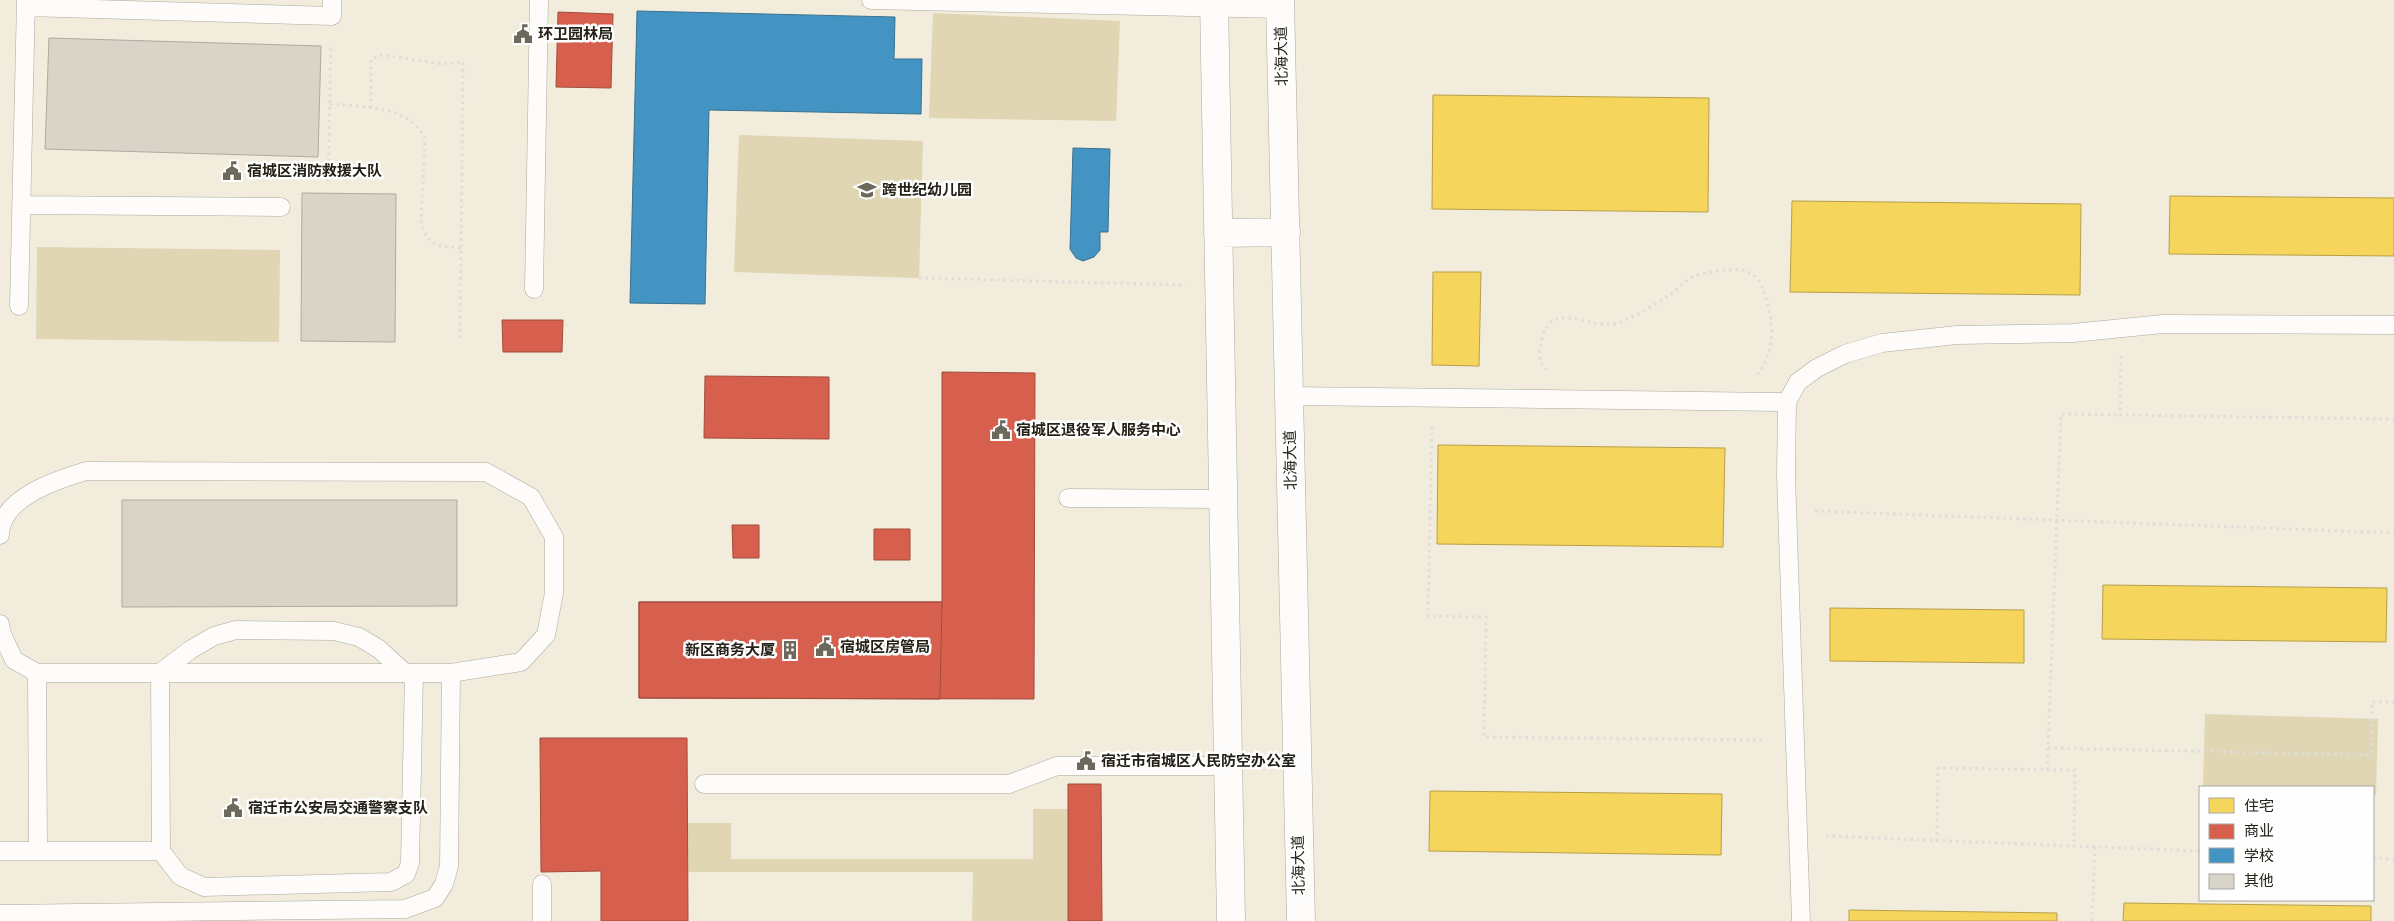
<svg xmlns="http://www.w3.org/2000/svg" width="2394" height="921" font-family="'Source Sans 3','Noto Sans SC',sans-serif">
<rect width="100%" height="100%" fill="#f1ecdc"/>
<!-- green -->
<path fill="#e0d6b3" d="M933,13L1120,21L1116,121L929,118Z
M739,135L923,141L919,278L734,272Z
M37,247L280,250L279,342L36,339Z
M2205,714L2378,719L2376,795H2373V787H2203Z
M1033,809H1068V921H972L973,872H688V823H731V859H1033Z"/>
<!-- homes -->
<path fill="#f6d55c" stroke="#b79f47" d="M1433,95L1709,98L1708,212L1432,209Z
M2170,196L2394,198V256L2169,254Z
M1792,201L2081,204L2080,295L1790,292Z
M1433,272H1481L1479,366L1432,365Z
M1438,445L1725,448L1723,547L1437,544Z
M2103,585L2387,588L2386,642L2102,639Z
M1830,608L2024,610V663L1830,661Z
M1430,791L1722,794L1721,855L1429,851Z
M2124,903L2371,906V921H2123Z
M1849,910L2057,913V921H1849Z"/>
<!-- shops -->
<path fill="#d6604d" stroke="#a14d3d" d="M558,12L613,14L611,88L556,87Z
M502,320H563L562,352H503Z
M942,372L1035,373L1034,699L639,698V602H942Z
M705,376L829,377V439L704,438Z
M732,525H759V558H733Z
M874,529H910V560H874Z
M639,602H942L940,699L639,698Z
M540,738H687L688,921H601V871L541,872Z
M1068,784H1101L1102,921H1068Z"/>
<!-- schools -->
<path fill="#4393c3" stroke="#3a718f" d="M637,11L895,17L894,59H922L921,114L709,110L705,304L630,303Z
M1073,148L1110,149L1108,232H1100V250L1094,257L1083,261L1076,258L1070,249Z"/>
<!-- building -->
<path fill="#d8d4c8" stroke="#aeaa9e" d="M49,38L321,46L318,157L45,149Z
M302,193L396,194L395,342L301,341Z
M122,500H457V606L122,607Z"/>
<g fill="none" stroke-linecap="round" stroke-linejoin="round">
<!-- service casing -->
<g stroke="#aca99d" stroke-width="19">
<path id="service" d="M871,0L1281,9
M26,7L332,16V0
M22,205L281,207
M534,289L539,0
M19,306L26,0
M1289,396L1787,402
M1068,498L1222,499
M0,535C1,497 57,480 86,471L486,472L531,497L554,537V593L546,635L521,662L451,673H37L14,660L2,634L0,624
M37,673L38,851
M704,784H1009L1057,766H1227
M0,851H161L180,876L204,887L391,882L406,874L410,863L414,673
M161,851L160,673L190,650L214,636L236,630L334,631L359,637L379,649L406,674
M542,884V921
M0,914L405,909L435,898L444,884L449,866L451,673
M1801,921L1786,476L1787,402L1798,382L1817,368L1845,354L1882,343L1957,335L2073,333L2163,324L2394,325"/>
</g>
<!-- tertiary casing -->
<g stroke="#aca99d" stroke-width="29">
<path id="tertiary" d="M1214,0L1231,921
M1280,0L1301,921
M1218,233L1286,232"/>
</g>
<!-- path -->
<path stroke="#deded9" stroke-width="3" stroke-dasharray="2.5 4" stroke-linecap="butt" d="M330,104C362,107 409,105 425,138L421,224C429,248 439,246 461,248
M371,108V59L383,55L442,64L463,62L460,342
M328,181L331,44
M919,278L1186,285
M2121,356L2120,415L2394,419
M1547,370C1540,365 1539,359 1540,350C1546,291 1590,333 1618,323C1637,316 1655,305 1671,294C1678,289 1684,282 1692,277C1698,274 1707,273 1714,272C1751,264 1761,274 1769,309C1774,332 1772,355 1758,374
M1432,426L1428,616L1486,617L1484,737L1766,740
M1815,511L2394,533
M2048,748L2371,755L2372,702H2394
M2047,770L2061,414L2120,415
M1826,836L2200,851
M1937,841L1938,768L2075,770L2074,846
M2373,858L2394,859
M2092,921L2095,847"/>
<!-- service -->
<use href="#service" stroke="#fdfcfa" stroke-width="18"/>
<!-- tertiary -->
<use href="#tertiary" stroke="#fdfcfa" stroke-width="28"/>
</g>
<!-- icons -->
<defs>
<g id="civic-bare" transform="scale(1.5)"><path d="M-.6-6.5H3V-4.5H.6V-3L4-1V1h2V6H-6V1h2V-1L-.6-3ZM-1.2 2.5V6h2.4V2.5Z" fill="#6c685c" stroke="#fefefe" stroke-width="2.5" paint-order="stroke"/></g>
<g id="school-bare" transform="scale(1.5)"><path d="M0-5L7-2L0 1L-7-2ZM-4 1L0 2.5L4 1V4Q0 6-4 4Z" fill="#6c685c" stroke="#fefefe" stroke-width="2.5" paint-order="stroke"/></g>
<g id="building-bare" transform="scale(1.5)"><path d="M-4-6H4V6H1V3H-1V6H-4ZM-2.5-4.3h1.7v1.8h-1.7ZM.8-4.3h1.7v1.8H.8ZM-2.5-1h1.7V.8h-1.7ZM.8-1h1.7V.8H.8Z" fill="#6c685c" stroke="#fefefe" stroke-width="2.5" paint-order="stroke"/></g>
</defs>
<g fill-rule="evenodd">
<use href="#civic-bare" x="523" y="34"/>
<use href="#civic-bare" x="232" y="171"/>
<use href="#school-bare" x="867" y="190"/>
<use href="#civic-bare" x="1001" y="430"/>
<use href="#civic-bare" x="825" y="647"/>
<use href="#building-bare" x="790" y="650"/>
<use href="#civic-bare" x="1086" y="761"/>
<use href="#civic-bare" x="233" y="808"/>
</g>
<g text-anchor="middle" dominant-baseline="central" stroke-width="5" stroke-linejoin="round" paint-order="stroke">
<!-- poi labels -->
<g font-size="15" font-weight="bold" fill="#242117" stroke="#fefefe" text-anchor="start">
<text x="538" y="34">环卫园林局</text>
<text x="247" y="171">宿城区消防救援大队</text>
<text x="882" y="190">跨世纪幼儿园</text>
<text x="1016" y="430">宿城区退役军人服务中心</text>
<text x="840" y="647">宿城区房管局</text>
<text x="775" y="650" text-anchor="end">新区商务大厦</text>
<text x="1101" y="761">宿迁市宿城区人民防空办公室</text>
<text x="248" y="808">宿迁市公安局交通警察支队</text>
</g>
<!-- street labels -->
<g font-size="15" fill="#242117" stroke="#fefefe">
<text transform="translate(1282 56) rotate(-91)">北海大道</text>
<text transform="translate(1291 460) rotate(-91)">北海大道</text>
<text transform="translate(1299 865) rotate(-91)">北海大道</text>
</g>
</g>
<!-- legend -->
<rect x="2199" y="786" width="175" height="115" fill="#fefefe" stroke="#a7a6a2"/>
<rect x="2209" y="798" width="25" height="15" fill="#f6d55c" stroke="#a7a6a2"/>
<text x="2244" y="811" font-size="15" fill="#242117">住宅</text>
<rect x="2209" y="824" width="25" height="15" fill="#d6604d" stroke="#a7a6a2"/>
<text x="2244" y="836" font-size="15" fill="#242117">商业</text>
<rect x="2209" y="848" width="25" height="15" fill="#4393c3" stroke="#a7a6a2"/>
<text x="2244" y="861" font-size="15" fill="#242117">学校</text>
<rect x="2209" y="874" width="25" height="15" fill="#d8d4c8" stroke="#a7a6a2"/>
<text x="2244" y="886" font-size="15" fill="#242117">其他</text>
</svg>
